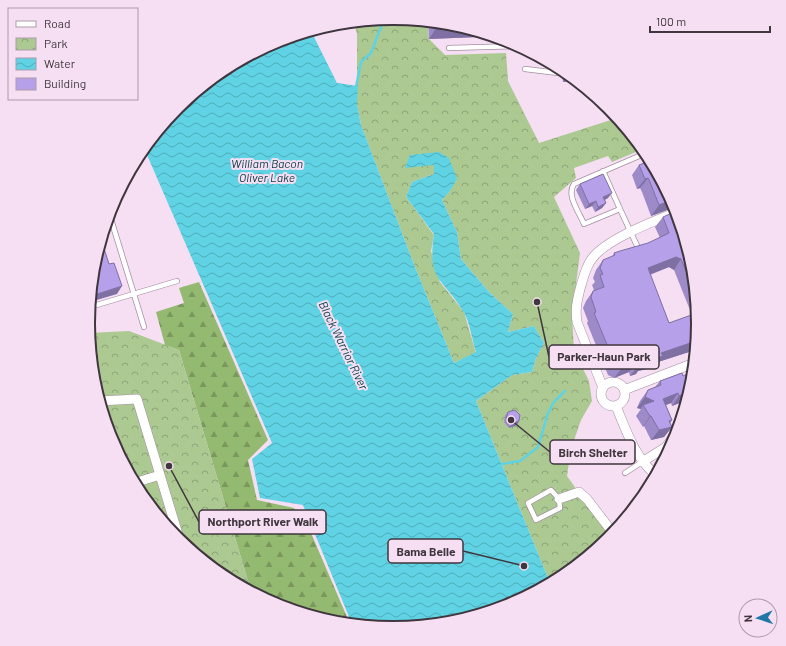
<svg xmlns="http://www.w3.org/2000/svg" width="786" height="646" font-family="Barlow,sans-serif">
<defs>
<pattern id="forest-firs" width="22" height="20" patternUnits="userSpaceOnUse"><rect width="22" height="20" fill="#94b970"/><path d="M5 1l3.5 6h-7zM16 11l3.5 6h-7z" fill="#7a975d"/></pattern>
<pattern id="park-crowns" width="20" height="18" patternUnits="userSpaceOnUse"><rect width="20" height="18" fill="#acc992"/><path d="M2 6a3 3 0 1 1 6 0M12 15a3 3 0 1 1 6 0" fill="none" stroke="#8da479"/></pattern>
<pattern id="water-waves" width="16" height="10" patternUnits="userSpaceOnUse"><rect width="16" height="10" fill="#5fd3e4"/><path d="M0 5q4-4 8 0t8 0" fill="none" stroke="#50acba"/></pattern>
</defs>
<rect width="100%" height="100%" fill="#f6def3"/>
<!-- forest -->
<path fill="url(#forest-firs)" d="M199,282L268,440L248,460L257,500L294,508L311,533L350,624C315,620 281,608 251,591L179,350L165,345L156,312L184,303L179,288Z"/>
<!-- park -->
<path fill="url(#park-crowns)" d="M393,18L427,21L429,39L445,55L506,53L508,81L539,143L617,118L643,149L612,162L608,156L574,168L576,178L554,197L580,253L572,316L574,351L589,381L592,401L581,420L571,449L567,476L610,537L562,577L550,583L476,401L512,375L532,372L536,358L544,343L534,326L508,332L513,314L489,292L461,259L457,232L442,200L450,191L434,165V174L412,182L406,197L434,235L431,251L440,282L464,312L476,353L454,363L413,262L361,125L357,104V34L354,22Z
M129,331L179,350L251,591C178,552 127,491 103,411C100,401 96,392 94,382C91,366 91,349 89,333Z"/>
<!-- water -->
<path fill="url(#water-waves)" d="M311,31L337,83L358,86L357,104L361,125L413,262L454,363L476,352C472,340 470,322 463,311C442,277 427,281 434,234L406,197L412,182L434,174V165L405,168L410,155L439,152L449,158L457,179L450,191L442,200L457,232L461,259L489,292L513,314L508,332L534,326L544,343L536,358L532,372L512,375L476,401L550,583L510,605L452,622L393,628L352,624L303,505L260,498L252,459L272,443L144,148L177,107L224,69L276,41Z"/>
<g fill="none" stroke-linecap="round" stroke-linejoin="round">
<!-- stream -->
<path stroke="#5fd3e4" stroke-width="2.5" d="M356,87L361,62L371,53L384,19
M502,464L520,461L538,447L548,413L554,402L565,391"/>
<!-- service casing -->
<g stroke="#a58fa3" stroke-width="6">
<path id="service" d="M449,48L519,46
M525,69L558,73L566,72
M603,171L620,209L584,224C579,212 566,195 574,184L646,153
M620,209L639,250
M110,216L144,327
M90,307L177,281
M625,473L642,462
M551,490L559,499L560,508L536,520L528,503Z"/>
</g>
<!-- minor casing -->
<g stroke="#a58fa3" stroke-width="10">
<path id="minor" d="M601 394a12 12 0 1 1 24 0a12 12 0 1 1-24 0Z
M603,388L577,322C575,310 577,301 580,289C583,279 585,269 591,260C604,240 654,221 677,212
M624,390L694,363
M99,401L137,399L180,541
M616,406C626,430 635,458 656,475
M642,462L666,447L677,432
M134,483L160,475
M559,499L579,492L587,499L613,533"/>
</g>
<!-- service -->
<use href="#service" stroke="#fff" stroke-width="4.5"/>
<!-- minor -->
<use href="#minor" stroke="#fff" stroke-width="9"/>
</g>
<!-- wall -->
<path fill="#9d8ac9" fill-rule="evenodd" d="M428,21L453,24L481,33L478,37L429,39Z
M564,74L573,80L571,81L563,82L562,76Z
M650,161L675,207L651,216L642,192L640,188L637,189L632,175L639,165Z
M580,184L608,198L605,200L606,203L602,208L595,212L592,206L585,209L576,190Z
M663,217L692,264L698,323L695,350L690,353L689,352L658,362L655,367L638,371L636,374L630,376L629,372L614,378L608,375L587,323L588,321L583,308L586,301L593,291L594,290L592,285L595,282L593,278L596,270L603,260L612,257L614,253L648,243L660,238L655,227ZM669,267L674,270L692,315L669,323L650,275Z
M683,376L691,386L688,389L689,392L682,402L672,406L671,403L666,405L672,420L670,423L672,427L664,437L651,440L644,426L643,427L636,416L641,409L637,408L640,401L648,390L655,387L660,381Z
M508,412L519,421L517,425L509,428L504,422L505,416Z"/>
<!-- shaded-wall -->
<path fill="#7f70a4" d="M464,27L481,33L478,37L429,39L436,28Z
M564,80H573L571,81L563,82Z
M648,178L640,188L637,189L645,179Z
M612,193L608,198L600,202L603,197Z
M672,200L675,207L651,216L659,205Z
M596,201L592,206L585,209L589,204Z
M606,203L602,208L595,212L598,207Z
M114,219L109,226L105,227L107,221Z
M676,257L681,259L674,270L669,267L640,278L648,268Z
M122,286L117,294L90,302L91,296Z
M696,341L689,352L658,362L655,367L638,371L636,374L630,376L638,366L643,362L661,353Z
M696,345L695,350L690,353Z
M636,362L629,372L614,378L622,368Z
M93,372H97L93,377Z
M691,386L686,393L689,392L682,402L672,406L679,396L688,387Z
M678,393L671,403L655,409L663,399Z
M645,397L654,401L643,405L641,409L637,408Z
M650,416H651L644,426L643,427Z
M672,420L666,428L672,427L664,437L651,440L659,430L669,421Z
M519,421L517,425L509,428L512,424Z"/>
<!-- building -->
<path fill="#b6a0ea" stroke="#7f70a4" d="M436,22L453,24L464,27L436,28Z
M564,74H568L573,78V80H564Z
M650,161L672,200L659,205L650,182L648,178L645,179L639,165Z
M603,174L612,193L603,197L606,203L598,207L596,201L589,204L580,184Z
M110,209L114,219L107,221Z
M676,211L692,264L695,294L681,259L676,257L648,268L669,323L697,313L698,323L696,341L661,353L663,356L643,362V364L638,366L636,362L622,368L615,364L594,313L596,312L591,297L593,291L604,287L600,275L603,274L600,268L603,260L615,255L614,253L620,251L648,243L669,233L663,217Z
M101,239L109,264L114,263L122,286L91,296L94,263Z
M91,351H96L97,372H93Z
M682,373L683,376L687,374L691,386L688,387L689,392L679,396L678,393L663,399L672,420L669,421L672,427L659,430L651,416H650L643,405L654,401L645,397L648,390L661,385L660,381Z
M515,410L520,415L519,421L512,424L506,419L508,412Z"/>
<g text-anchor="middle" dominant-baseline="central" stroke-width="4" stroke-linejoin="round" paint-order="stroke">
<!-- water labels -->
<g font-size="12" font-style="italic" fill="#0b4249" stroke="#f6def3">
<text x="267" y="163">William Bacon<tspan x="267" dy="14">Oliver Lake</tspan></text>
<text transform="translate(344 345) rotate(64)">Black Warrior River</text>
</g>
</g>
<!-- crop -->
<path d="M0 0H786V646H0ZM95 323a298 298 0 1 1 596 0a298 298 0 1 1-596 0Z" fill="#f6def3" fill-rule="evenodd"/>
<path fill="none" stroke="#3f363e" stroke-width="2" d="M95 323a298 298 0 1 1 596 0a298 298 0 1 1-596 0Z"/>
<!-- callouts -->
<path fill="none" stroke="#3f363e" stroke-width="1.5" d="M537 302L549 357M511 420L550 452M169 466L199 522M524 566L463 551"/>
<g fill="#3f363e" stroke="#f6def3" stroke-width="1.5">
<circle cx="537" cy="302" r="4"/>
<circle cx="511" cy="420" r="4"/>
<circle cx="169" cy="466" r="4"/>
<circle cx="524" cy="566" r="4"/>
</g>
<g fill="#f6def3" stroke="#3f363e" stroke-width="1.5">
<rect x="549" y="345" width="110" height="24" rx="4"/>
<rect x="550" y="440" width="85" height="24" rx="4"/>
<rect x="199" y="510" width="127" height="24" rx="4"/>
<rect x="388" y="539" width="75" height="24" rx="4"/>
</g>
<g font-size="12" text-anchor="middle" font-weight="bold" fill="#3f363e">
<text x="604" y="361">Parker-Haun Park</text>
<text x="593" y="457">Birch Shelter</text>
<text x="263" y="526">Northport River Walk</text>
<text x="426" y="556">Bama Belle</text>
</g>
<!-- legend -->
<rect x="8" y="8" width="130" height="92" fill="#f6def3" stroke="#ad9bab"/>
<rect x="16" y="21" width="20" height="6" fill="#ffffff" stroke="#ad9bab"/>
<text x="44" y="28" font-size="12" fill="#3f363e">Road</text>
<rect x="16" y="38" width="20" height="12" fill="url(#park-crowns)" stroke="#ad9bab"/>
<text x="44" y="48" font-size="12" fill="#3f363e">Park</text>
<rect x="16" y="58" width="20" height="12" fill="url(#water-waves)" stroke="#ad9bab"/>
<text x="44" y="68" font-size="12" fill="#3f363e">Water</text>
<rect x="16" y="78" width="20" height="12" fill="#b6a0ea" stroke="#ad9bab"/>
<text x="44" y="88" font-size="12" fill="#3f363e">Building</text>
<!-- north arrow -->
<g transform="translate(758 618) rotate(267)"><circle r="19" fill="#f6def3" stroke="#ad9bab"/>
<path d="M0-3L7 15L0 10L-7 15Z" fill="#1e78a6"/>
<text y="-6" font-size="11" font-weight="bold" text-anchor="middle" fill="#3f363e">N</text>
</g>
<!-- scale -->
<path d="M650 26v6h120v-6" fill="none" stroke="#3f363e" stroke-width="2"/>
<text x="656" y="26" font-size="12" fill="#3f363e" stroke="#f6def3" stroke-width="3" paint-order="stroke">100 m</text>
</svg>
